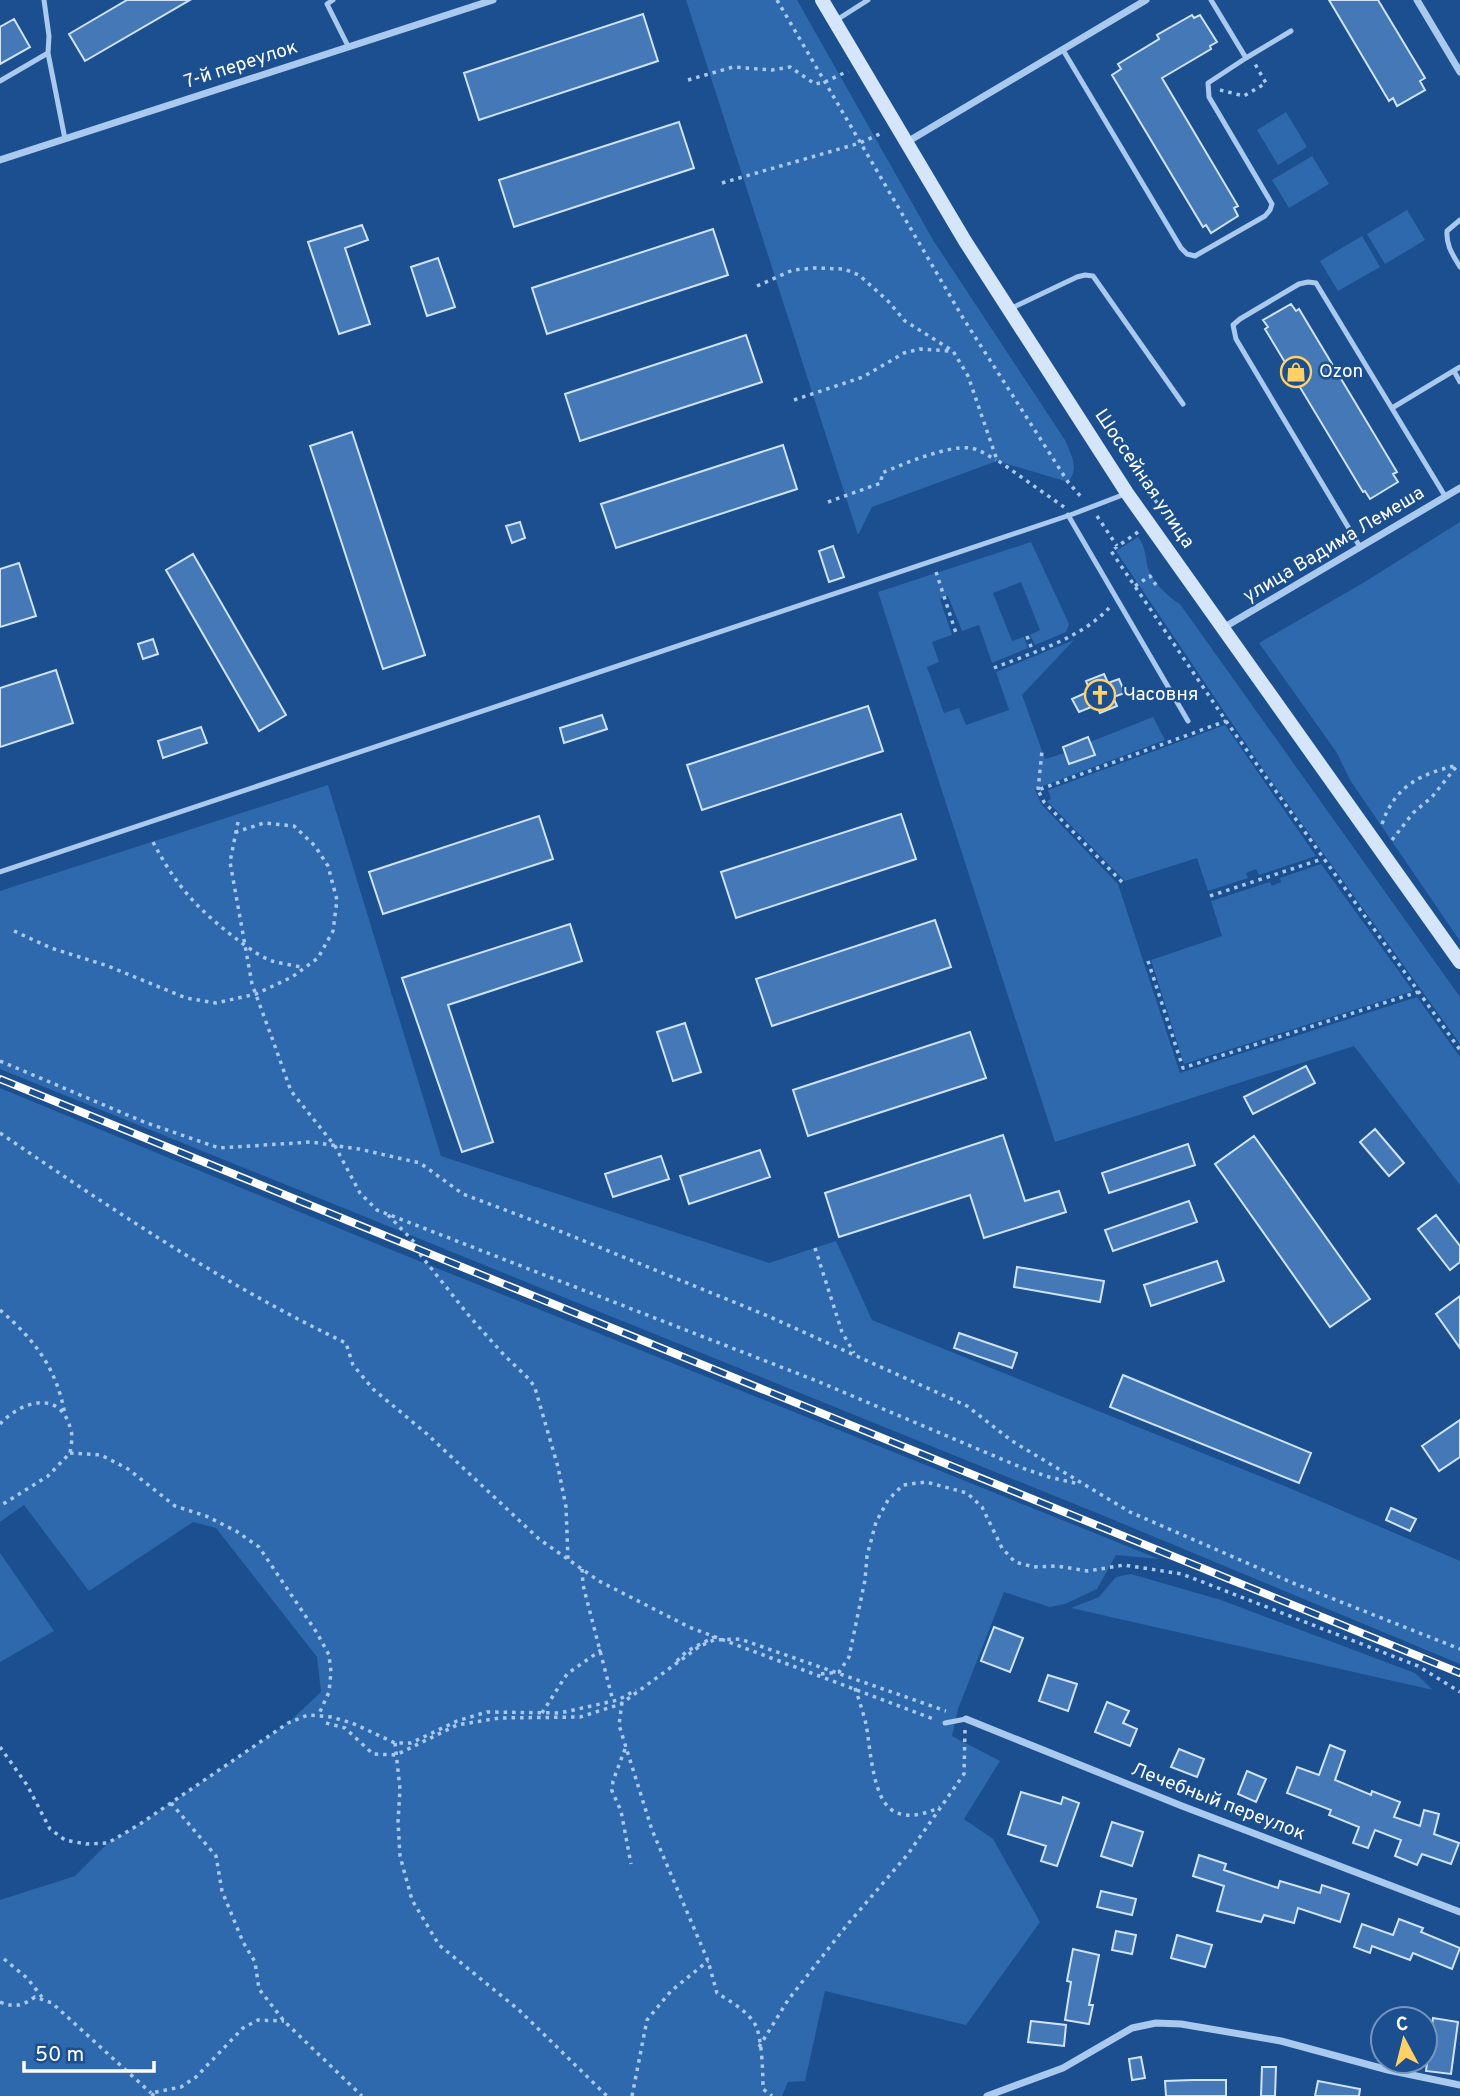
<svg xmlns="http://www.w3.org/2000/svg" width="1460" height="2096" font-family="Overpass,sans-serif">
<rect width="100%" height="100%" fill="#1b4f8f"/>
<!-- green -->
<path fill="#2e69ad" d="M686,0H797L933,240L1065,440C1071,455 1080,468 1068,482L997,461L872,507L858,535Z
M1286,112L1307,147L1278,165L1257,130Z
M1312,156L1329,184L1289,208L1272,180Z
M1407,210L1425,240L1385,264L1367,234Z
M1362,236L1380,267L1338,291L1320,261Z
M1460,522V941L1350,780L1337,753L1259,643L1363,583Z
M1138,537C1145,546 1145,554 1147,564C1150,580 1167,596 1180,604L1460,997V1044L1265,772L1116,551Z
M1031,542L1069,624L1066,632L1035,645L1030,635L1040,630L1021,582L993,593L1012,641L1024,637L1028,648L992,663L979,625L962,631L948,596L940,599L952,635L932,642L939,662L927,667L944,713L959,708L966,725L1009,710L996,672L1074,640L1022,695L1045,759L1065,753L1069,764L1094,755L1090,742L1153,717L1165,740L1035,789L1041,804L1118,884L1180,1073L1417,997L1460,1057V1185L1354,1046L1055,1142L878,592Z
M1225,725L1316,856L1259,875L1256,869L1246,873L1248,878L1208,891L1197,858L1125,881L1047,801L1051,799L1048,790Z
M328,785L441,1156L769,1263L836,1241L872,1320L1287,1487L1460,1561V1664L1109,1518L0,1069V891Z
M1321,864L1413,991L1184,1064L1151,960L1222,936L1211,901L1270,882L1272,886L1281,882L1280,878Z
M0,1088L377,1244L1159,1559L1116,1555L1097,1589L1065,1604L1050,1607L1004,1592L958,1709L952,1736L1000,1761L964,1819L993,1839L1040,1922L966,2025L825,1991L805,2081L788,2082L782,2096H0V1900L75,1876L108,1843L140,1824L288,1723L321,1692L317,1657L216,1528L193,1522L89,1591L24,1505L0,1522Z
M0,1553L54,1631L0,1662Z
M1131,1574L1221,1600L1415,1673L1433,1690L1071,1608L1099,1597L1116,1577Z"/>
<!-- building -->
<path fill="#4478b7" stroke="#cfe3fa" stroke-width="2" d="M127,0H190L85,61L69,34Z
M1329,0H1378L1425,78L1420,81L1425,90L1397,106L1393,98L1389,101Z
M643,14L658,61L479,120L464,73Z
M1192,15L1194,18L1200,15L1217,42L1210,46L1211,49L1162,78L1238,206L1234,208L1238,216L1211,233L1206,225L1203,227L1112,75L1121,69L1118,64L1159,39L1157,35Z
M14,19L30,47L0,64V27Z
M679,122L694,168L514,227L499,180Z
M362,225L368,240L345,248L370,324L339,334L308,242Z
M713,229L728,275L547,334L532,288Z
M438,258L455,307L427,316L411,267Z
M1291,304L1296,311L1299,309L1397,472L1393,474L1398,482L1370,499L1365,491L1363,492L1265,329L1268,327L1263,320Z
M746,335L762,382L580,441L565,394Z
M352,432L425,655L383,669L310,446Z
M783,445L797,489L616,548L601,504Z
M520,522L525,538L512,543L506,526Z
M833,546L844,577L829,582L819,551Z
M193,554L286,715L259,731L166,570Z
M19,563L36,616L0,627V569Z
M153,639L158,654L143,659L138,644Z
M56,670L73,723L0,747V688Z
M1104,674L1108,683L1119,679L1125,693L1113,697L1117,706L1100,713L1096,705L1079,712L1072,699L1090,691L1086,681Z
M868,706L883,751L702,810L687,765Z
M602,715L607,729L564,743L560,728Z
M201,727L207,743L163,758L158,741Z
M1088,737L1095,755L1069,764L1063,747Z
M901,814L916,859L736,918L721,872Z
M539,816L553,859L383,914L369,872Z
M935,920L951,967L772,1026L756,979Z
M570,924L582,961L448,1005L493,1142L462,1152L402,978Z
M685,1023L701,1072L673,1081L657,1032Z
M970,1032L986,1078L808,1136L793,1090Z
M1306,1066L1315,1083L1253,1114L1244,1097Z
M1375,1129L1404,1163L1389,1176L1360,1142Z
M1003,1135L1025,1201L1059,1191L1066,1212L984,1238L970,1195L839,1237L825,1193Z
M1254,1136L1370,1299L1330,1327L1215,1164Z
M1188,1144L1195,1165L1109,1193L1102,1173Z
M760,1150L770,1177L689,1204L680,1176Z
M661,1156L669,1179L613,1197L605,1174Z
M1189,1201L1197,1222L1113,1251L1105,1230Z
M1436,1215L1460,1246V1262L1450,1270L1418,1229Z
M1217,1261L1224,1281L1151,1306L1144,1285Z
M1017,1267L1104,1281L1100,1302L1014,1287Z
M1460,1296V1348L1436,1314Z
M959,1333L1017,1353L1012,1368L954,1348Z
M1123,1375L1311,1453L1299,1483L1110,1407Z
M1460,1420V1457L1439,1471L1422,1446Z
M1391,1508L1416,1519L1410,1531L1386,1520Z
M994,1627L1023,1638L1010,1672L981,1661Z
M1048,1675L1077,1684L1068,1711L1039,1701Z
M1107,1702L1129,1711L1123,1723L1137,1729L1130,1746L1095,1732Z
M1330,1745L1345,1751L1335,1780L1371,1795L1372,1791L1400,1802L1394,1817L1420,1826L1424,1810L1439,1814L1434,1834L1459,1843L1451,1864L1422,1854L1417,1865L1395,1856L1401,1840L1375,1830L1368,1848L1353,1843L1359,1827L1329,1815L1331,1810L1287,1793L1297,1767L1319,1775Z
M1179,1749L1204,1759L1197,1777L1171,1767Z
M1247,1771L1266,1779L1256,1802L1238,1794Z
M1021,1792L1061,1804L1063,1797L1079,1803L1057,1866L1041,1861L1046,1846L1008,1834Z
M1112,1822L1143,1832L1132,1866L1101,1856Z
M1199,1855L1226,1864L1224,1870L1278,1888L1280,1881L1320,1893L1322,1885L1349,1894L1340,1922L1298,1908L1294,1923L1264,1915L1261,1922L1217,1911L1224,1886L1193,1876Z
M1101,1891L1136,1899L1132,1915L1097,1907Z
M1399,1919L1423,1928L1421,1932L1460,1948L1452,1969L1413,1953L1410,1960L1372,1946L1370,1953L1354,1947L1362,1924L1393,1935Z
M1116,1931L1136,1935L1132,1954L1112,1950Z
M1177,1935L1212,1945L1205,1967L1171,1958Z
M1073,1949L1099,1955L1089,2005H1093L1089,2024L1065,2020L1071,1982L1067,1981Z
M1433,2018L1458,2022L1451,2074L1426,2071Z
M1031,2021L1066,2025L1064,2046L1028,2042Z
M1141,2057L1145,2078L1132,2080L1129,2059Z
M1262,2067H1276L1275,2096H1261Z
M1193,2080H1226V2096H1166L1165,2081Z
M1318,2081L1360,2089L1359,2096H1315Z"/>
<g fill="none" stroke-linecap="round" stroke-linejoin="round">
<!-- path -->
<path stroke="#a9c9ee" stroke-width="3.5" stroke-dasharray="3.5 5" stroke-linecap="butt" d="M777,0L963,318L1068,482L1083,499
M688,80L733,67L772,70L790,67L815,84L825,82L848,71
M1220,90L1244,96L1266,83L1255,64
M722,183L860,143L884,132
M757,286L793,270L814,268L844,269L859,275L888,301L905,321L953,351L968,376L997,460L1064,507
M794,400L863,377L904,353L920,349L949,351
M1113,427L1133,456L1138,474L1165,515
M828,502L881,483L882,473C903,464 948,445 970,448C979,449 987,455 996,460
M1097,516L1117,546
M1138,532L1111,551L1226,721L1460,1050
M936,572L956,633
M1135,586L1150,576L1156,585
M1027,636L1033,652
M994,668C1033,652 1080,639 1109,608
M1038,790L1042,751
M238,822L230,862L252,984L272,1038L291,1091L335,1146L360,1193L377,1210L817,1381L1025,1469L1049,1477L1079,1484
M1382,824C1395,786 1420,774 1458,765
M1392,840L1413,813L1432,797L1456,767
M153,842C175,884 196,908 234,937C245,945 258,956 272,961C282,964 294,965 304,968
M1122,882L1044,802L1038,790L1226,721
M1210,896L1322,859
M14,931L51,948L108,966L186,998L216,1003L256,994L292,977L318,958L333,931L337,900L328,866L315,846L294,826L264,823L236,832
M1148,961L1183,1068L1418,992
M0,1061L144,1122L219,1148L311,1142L359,1149L420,1163L463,1194L540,1223L768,1316L967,1406L1012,1441L1130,1512L1293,1583L1460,1649
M0,1133C112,1209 224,1285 346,1343L353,1365L373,1389L427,1434L539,1539L599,1581L689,1627L936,1720
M388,1215L416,1244L419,1253L470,1317L504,1355L530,1380L535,1388L558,1467L566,1507L568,1559
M815,1248L842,1332L854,1353
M0,1310C35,1340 57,1369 65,1415
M0,1424C22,1400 62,1389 71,1431C73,1437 71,1446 70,1453L48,1476L0,1506
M70,1453L101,1455L128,1469L175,1506L206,1516L236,1531L259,1547L317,1633L329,1655L331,1672L329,1692L318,1716
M582,1569L583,1585L613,1701
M677,1661L687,1651L714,1637
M821,1674L839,1672L849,1657L865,1580L867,1556L876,1522L888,1500L903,1485L926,1482L967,1493L982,1507L1002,1548L1015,1562L1034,1567L1057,1566L1088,1571L1124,1565L1182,1574L1418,1666L1460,1692
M855,1688C859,1700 863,1712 866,1724C870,1746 872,1785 885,1803C898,1822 924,1815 940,1807
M622,1702L619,1725L652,1830L708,1961L717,1993C730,2001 749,2012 756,2026C762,2040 763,2073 763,2089L772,2096
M542,1713L567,1674L601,1650
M326,1723L345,1728L373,1754L396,1755L457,1725L499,1718L580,1717L621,1704L700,1646L714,1640L740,1639L946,1711
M395,1743L400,1789L398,1822L400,1856L412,1900L439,1945L519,2010L607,2096
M0,1747L27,1785L50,1829L65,1840L86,1844L108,1843L140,1824L288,1723L308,1715L331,1717L352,1723L395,1743H411L457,1721L487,1712L560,1713L618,1700L636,1690
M625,1749L613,1781L612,1791L621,1811L631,1864
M171,1803L216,1856L222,1891L243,1942L255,1962L259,1989L284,2021L362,2096
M4,1959L27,1978L42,1997
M0,2002C15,2008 22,2006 35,1997L52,2003L151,2093
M759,2047L788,2000L847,1925L908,1854L964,1774L965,1729
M154,2096L151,2093L181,2087L196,2077L243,2028L258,2020L284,2021
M632,2096L647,2020L671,1991L708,1961"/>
<!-- service -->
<path stroke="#a9c9ee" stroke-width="5" d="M44,0L49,36L48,53L65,139
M333,0L327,4L348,46
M835,21L868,0
M1063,50L1181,248L1187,254L1195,256L1265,216L1270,210L1272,204L1209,97L1208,83L1246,58L1211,0
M1246,58L1291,31
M0,81L48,53
M1460,220L1447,231C1446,246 1453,255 1460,267
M1012,308L1077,277L1085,275L1093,276L1183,404
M1454,371L1460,382
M1392,408L1460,367
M1068,515L1188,721
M1360,547L1236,339L1233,325L1240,319L1299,284L1308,282L1316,283L1445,496
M0,872L1073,514L1125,494
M945,1723L966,1719"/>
<!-- minor -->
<path stroke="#a9c9ee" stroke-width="7" d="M1417,0L1460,72
M907,142L1146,0
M0,160L493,0
M1223,628L1460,488
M966,1719L1182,1806L1460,1912
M987,2096L1063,2068L1132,2028L1156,2023L1181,2024L1281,2041L1388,2070L1460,2085"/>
<!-- secondary -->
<path stroke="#d6e6fa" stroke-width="14" d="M822,0L965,241L1127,493L1460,962"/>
<!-- rail casing -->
<g stroke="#fff" stroke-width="8">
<path id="rail" d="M0,1079L1460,1673"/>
</g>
<!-- rail -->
<use href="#rail" stroke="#1b4f8f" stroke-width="5" stroke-dasharray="16" stroke-linecap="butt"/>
</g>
<!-- icons -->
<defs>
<g id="shop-ring" transform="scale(1.575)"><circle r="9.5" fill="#1b4f8f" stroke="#ffd166" stroke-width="1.5"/><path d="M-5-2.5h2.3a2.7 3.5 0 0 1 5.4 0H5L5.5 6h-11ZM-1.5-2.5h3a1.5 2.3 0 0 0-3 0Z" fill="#ffd166"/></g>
<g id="church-ring" transform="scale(1.575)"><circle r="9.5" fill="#1b4f8f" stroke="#ffd166" stroke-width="1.5"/><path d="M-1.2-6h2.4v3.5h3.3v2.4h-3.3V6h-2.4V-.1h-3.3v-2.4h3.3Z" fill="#ffd166"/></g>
</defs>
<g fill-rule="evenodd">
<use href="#shop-ring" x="1296" y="372"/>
<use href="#church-ring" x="1100" y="695"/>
</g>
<g text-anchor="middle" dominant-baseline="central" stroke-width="5" stroke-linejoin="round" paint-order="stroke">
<!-- street labels -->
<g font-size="19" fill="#fff" stroke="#1b4f8f">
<text transform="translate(241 65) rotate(-18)">7-й переулок</text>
<text transform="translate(1144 479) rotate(56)">Шоссейная улица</text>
<text transform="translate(1334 545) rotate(-31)">улица Вадима Лемеша</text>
<text transform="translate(1218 1802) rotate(21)">Лечебный переулок</text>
</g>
<!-- poi labels -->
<g font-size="19" fill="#fff" stroke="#1b4f8f" text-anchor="start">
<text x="1319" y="372">Ozon</text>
<text x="1123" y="695">Часовня</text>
</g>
</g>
<!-- north arrow -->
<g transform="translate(1404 2040) rotate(353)"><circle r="33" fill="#1b4f8f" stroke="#7695bc" stroke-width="2"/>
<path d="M0-5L12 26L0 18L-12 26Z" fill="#ffd166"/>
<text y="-10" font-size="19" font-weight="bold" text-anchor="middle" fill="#ffffff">С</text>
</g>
<!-- scale -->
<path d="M24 2061v10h130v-10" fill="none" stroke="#ffffff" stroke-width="3.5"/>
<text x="35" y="2061" font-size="21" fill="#ffffff" stroke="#1b4f8f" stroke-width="5" paint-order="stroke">50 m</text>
</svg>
